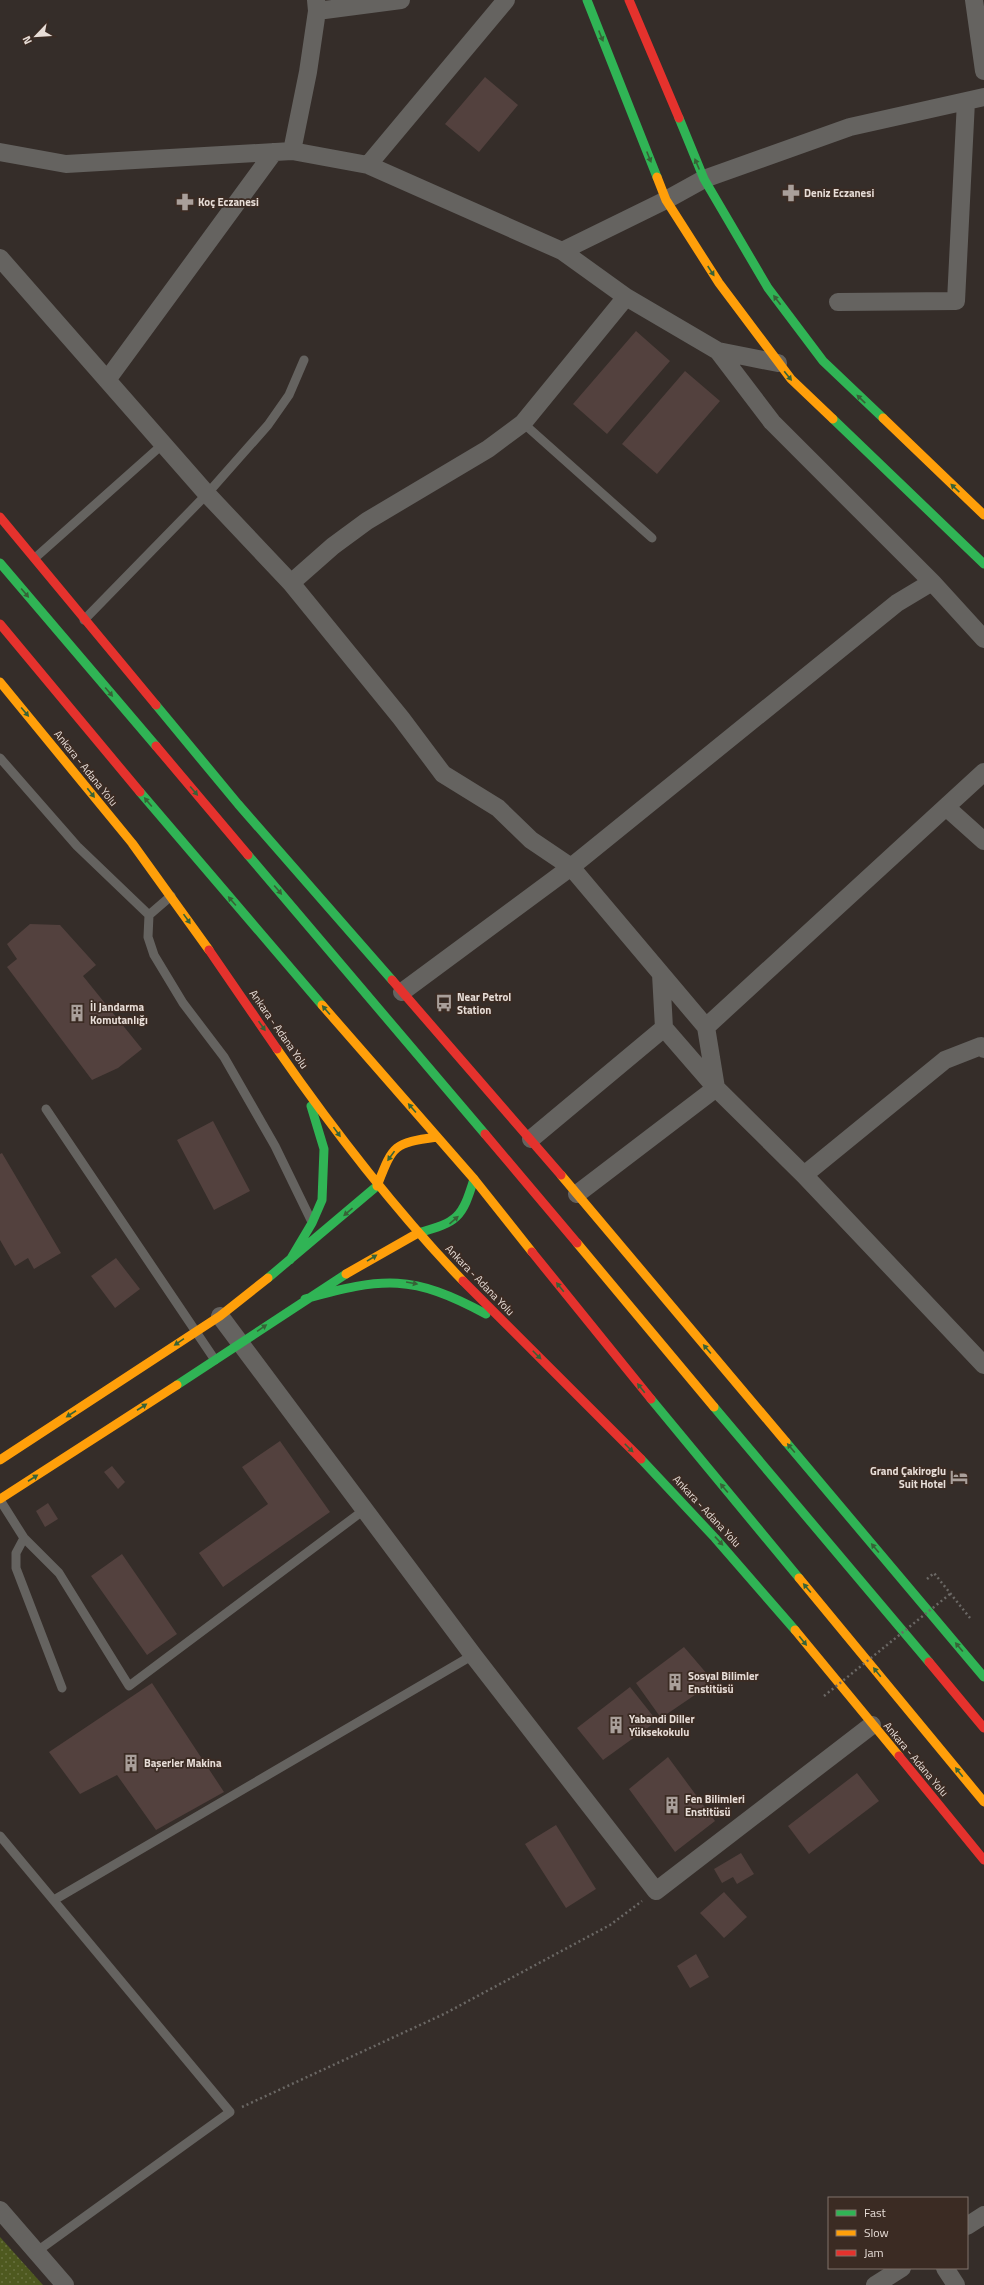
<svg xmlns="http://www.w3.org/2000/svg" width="984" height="2285" font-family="'Titillium Web',sans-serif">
<defs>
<pattern id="grass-dots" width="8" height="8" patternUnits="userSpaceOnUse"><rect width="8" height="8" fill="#4e591f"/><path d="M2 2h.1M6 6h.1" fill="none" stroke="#68703f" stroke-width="1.8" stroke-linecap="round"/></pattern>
</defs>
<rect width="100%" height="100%" fill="#352d29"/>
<!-- grass -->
<path fill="url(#grass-dots)" d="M0,2237L43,2285H0Z"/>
<!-- building -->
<path fill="#53413e" d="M485,77L518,105L479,152L445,124Z
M636,331L670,361L607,434L573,404Z
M685,371L720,401L657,474L622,444Z
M30,924L60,925L96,965L83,976L142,1049L118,1068L92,1080L7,967L17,959L7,944Z
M213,1121L250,1191L214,1210L177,1140Z
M2,1153L61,1253L34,1269L28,1258L15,1266L0,1240V1154Z
M116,1258L140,1289L115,1308L91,1276Z
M280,1441L330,1512L223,1587L199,1553L268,1504L242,1467Z
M112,1466L125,1482L118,1489L104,1472Z
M48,1503L58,1519L45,1527L36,1511Z
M122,1554L177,1634L147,1655L91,1576Z
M684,1647L714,1682L661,1718L636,1683Z
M152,1683L224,1792L156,1830L117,1775L80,1794L49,1752Z
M630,1687L657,1721L603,1760L577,1728Z
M668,1757L715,1821L675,1852L629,1789Z
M857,1773L879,1801L809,1854L788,1826Z
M556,1825L596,1889L566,1908L525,1844Z
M741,1853L754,1874L737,1884L733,1877L722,1883L714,1869Z
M724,1892L747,1917L724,1938L700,1913Z
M696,1954L709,1977L690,1988L677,1966Z"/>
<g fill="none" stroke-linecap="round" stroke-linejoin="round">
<!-- path -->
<path stroke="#6b6865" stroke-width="2.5" stroke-dasharray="2 3" stroke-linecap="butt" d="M927,1579L934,1573L970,1618
M242,2107L444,2014L610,1925L642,1901"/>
<!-- lane -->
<path stroke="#656360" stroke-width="9" d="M523,423L652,538
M35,558L163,444
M84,620L207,494L268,425L289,395L304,360
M0,758L77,846L149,915
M171,896L149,915L148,937L154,955L183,1003L224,1057L275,1146L311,1220
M46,1109L215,1360
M0,1500L24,1538L59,1573L129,1686L364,1510
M24,1538L16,1553V1568L62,1688
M0,1836L230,2112L36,2252
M54,1900L473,1655"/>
<!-- street -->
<path stroke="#656360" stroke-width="18" d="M974,0L984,71
M317,11L401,0
M292,151L308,72L317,11L316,0
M0,152L66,164L292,151L368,165L562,251L626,297L718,351L778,363
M368,165L506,0
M562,251L666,200L704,179L850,127L984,97
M0,258L207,494L291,583L401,718L443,774L498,808L531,840L571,867L706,1027L716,1088L577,1194
M838,302L956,301L966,101
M718,351L772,422L932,582L984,639
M107,380L274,152
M291,583L333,546L367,521L488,449L523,423L626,297
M946,807L984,841
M661,974L664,1028L716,1088L804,1175L984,1365
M402,992L571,867L897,603L932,582
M706,1027L984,772
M531,1139L664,1028
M804,1175L945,1060L981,1046L984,1049
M220,1316L473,1655L656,1891L872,1725
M0,2210L65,2285
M967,2226L984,2215
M945,2268L956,2285
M875,2285L902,2268"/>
<!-- fast -->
<path stroke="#30b455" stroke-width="9" d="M587,0L657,177
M679,118L704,179L768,288L823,361L883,418
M833,419L984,564
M0,563L156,746
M156,705L238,804L392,980
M140,792L322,1005
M248,855L485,1134
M418,1233C458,1222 462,1218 474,1179
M290,1260L312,1223L322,1200L324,1149L311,1106
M268,1278L377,1186
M305,1299C384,1277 412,1274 486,1314
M177,1385L346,1274
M651,1399L799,1578
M714,1407L929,1662
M786,1442L984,1677
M641,1459L715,1538L795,1630"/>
<!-- slow -->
<path stroke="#ff9f0a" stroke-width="9" d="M657,177L666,200L719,283L791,379L833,419
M883,418L984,515
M0,682L132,843L209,950
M322,1005L474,1179L532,1252
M277,1049C334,1131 394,1209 463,1281
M561,1175L786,1442
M377,1186C393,1145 393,1143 437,1137
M577,1243L714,1407
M346,1274L418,1233
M0,1460L220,1316L268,1278
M0,1499L177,1385
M799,1578L984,1802
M795,1630L899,1756"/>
<!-- jam -->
<path stroke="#e5322d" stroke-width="9" d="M629,0L679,118
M0,517L156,705
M0,624L140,792
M156,746L248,855
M209,950L277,1049
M392,980L561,1175
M485,1134L577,1243
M532,1252L651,1399
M463,1281L641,1459
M929,1662L984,1728
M899,1756L984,1860"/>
<!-- path-bridge -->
<path stroke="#6b6865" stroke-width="2.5" stroke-dasharray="2 3" stroke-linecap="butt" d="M824,1696L950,1594"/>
</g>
<!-- one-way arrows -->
<defs><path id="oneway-solid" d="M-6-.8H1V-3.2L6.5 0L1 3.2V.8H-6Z"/></defs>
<g fill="#376237">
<use href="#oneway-solid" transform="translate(601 36) rotate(68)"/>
<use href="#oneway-solid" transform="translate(649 157) rotate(68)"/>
<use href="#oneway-solid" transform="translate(697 164) rotate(-113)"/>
<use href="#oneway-solid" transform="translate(711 271) rotate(57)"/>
<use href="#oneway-solid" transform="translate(777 300) rotate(-127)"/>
<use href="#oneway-solid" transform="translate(788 376) rotate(51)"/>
<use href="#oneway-solid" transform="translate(861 399) rotate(-136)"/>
<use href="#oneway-solid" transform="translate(955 488) rotate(-137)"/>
<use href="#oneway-solid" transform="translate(25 593) rotate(50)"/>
<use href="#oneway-solid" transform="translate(109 692) rotate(50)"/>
<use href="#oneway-solid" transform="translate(25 712) rotate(50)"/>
<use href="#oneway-solid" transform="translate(194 791) rotate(50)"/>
<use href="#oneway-solid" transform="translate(91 793) rotate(52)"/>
<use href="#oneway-solid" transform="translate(148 802) rotate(-130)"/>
<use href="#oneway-solid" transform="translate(278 890) rotate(50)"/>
<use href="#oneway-solid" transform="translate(232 901) rotate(-131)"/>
<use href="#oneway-solid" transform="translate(187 919) rotate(55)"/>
<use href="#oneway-solid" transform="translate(326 1010) rotate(-131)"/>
<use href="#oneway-solid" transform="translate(262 1026) rotate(55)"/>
<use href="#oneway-solid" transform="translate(412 1108) rotate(-131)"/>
<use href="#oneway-solid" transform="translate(337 1132) rotate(54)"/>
<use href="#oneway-solid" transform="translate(391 1156) rotate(126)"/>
<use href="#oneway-solid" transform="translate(348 1212) rotate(139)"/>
<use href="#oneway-solid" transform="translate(454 1220) rotate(-41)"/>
<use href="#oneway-solid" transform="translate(372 1258) rotate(-32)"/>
<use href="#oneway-solid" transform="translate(412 1283) rotate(10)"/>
<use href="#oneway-solid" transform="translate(560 1287) rotate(-129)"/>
<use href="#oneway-solid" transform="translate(262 1328) rotate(-35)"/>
<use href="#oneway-solid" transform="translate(179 1342) rotate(146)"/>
<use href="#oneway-solid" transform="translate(707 1349) rotate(-130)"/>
<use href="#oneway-solid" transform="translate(537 1355) rotate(45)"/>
<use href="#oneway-solid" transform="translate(641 1388) rotate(-129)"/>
<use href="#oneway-solid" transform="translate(142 1407) rotate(-33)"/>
<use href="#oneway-solid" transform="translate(71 1414) rotate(147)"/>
<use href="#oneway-solid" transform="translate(629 1448) rotate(45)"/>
<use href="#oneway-solid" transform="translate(791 1448) rotate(-130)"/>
<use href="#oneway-solid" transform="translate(33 1478) rotate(-33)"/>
<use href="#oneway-solid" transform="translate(724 1488) rotate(-130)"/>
<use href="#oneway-solid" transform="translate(719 1541) rotate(47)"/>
<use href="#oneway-solid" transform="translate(875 1548) rotate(-130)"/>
<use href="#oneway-solid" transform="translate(807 1588) rotate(-130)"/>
<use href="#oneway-solid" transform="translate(803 1641) rotate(51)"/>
<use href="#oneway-solid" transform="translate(959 1647) rotate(-130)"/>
<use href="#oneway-solid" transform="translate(877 1672) rotate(-129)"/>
<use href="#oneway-solid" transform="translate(959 1772) rotate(-129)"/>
</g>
<!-- icons -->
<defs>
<g id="pharmacy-bare" transform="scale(1.38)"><path d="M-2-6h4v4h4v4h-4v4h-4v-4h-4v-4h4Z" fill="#a99f9a" stroke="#3b2b23" stroke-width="2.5" paint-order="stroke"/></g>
<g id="bus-bare" transform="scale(1.38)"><path d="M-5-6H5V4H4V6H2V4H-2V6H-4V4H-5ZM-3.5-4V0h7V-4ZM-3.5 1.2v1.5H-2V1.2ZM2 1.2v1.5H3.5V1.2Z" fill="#a99f9a" stroke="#3b2b23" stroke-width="2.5" paint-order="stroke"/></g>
<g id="building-bare" transform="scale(1.38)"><path d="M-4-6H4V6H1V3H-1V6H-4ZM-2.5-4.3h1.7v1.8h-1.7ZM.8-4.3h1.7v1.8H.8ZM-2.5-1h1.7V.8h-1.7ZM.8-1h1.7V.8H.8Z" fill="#a99f9a" stroke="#3b2b23" stroke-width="2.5" paint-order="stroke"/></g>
<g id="hotel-bare" transform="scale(1.38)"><path d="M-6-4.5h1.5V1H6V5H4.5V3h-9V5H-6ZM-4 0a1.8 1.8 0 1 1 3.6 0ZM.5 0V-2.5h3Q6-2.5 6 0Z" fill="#a99f9a" stroke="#3b2b23" stroke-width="2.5" paint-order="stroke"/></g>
</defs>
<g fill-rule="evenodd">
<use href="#pharmacy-bare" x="791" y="193"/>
<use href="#pharmacy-bare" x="185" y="202"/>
<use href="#bus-bare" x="444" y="1003"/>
<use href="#building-bare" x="77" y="1013"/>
<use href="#hotel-bare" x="959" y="1477"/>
<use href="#building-bare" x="675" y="1682"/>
<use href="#building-bare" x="616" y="1725"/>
<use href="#building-bare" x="131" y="1763"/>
<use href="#building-bare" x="672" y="1805"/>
</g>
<g text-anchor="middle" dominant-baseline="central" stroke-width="3.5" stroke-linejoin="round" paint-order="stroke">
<!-- poi labels -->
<g font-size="11" font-weight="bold" fill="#e7ddd7" stroke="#3b2b23" text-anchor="start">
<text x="804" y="193">Deniz Eczanesi</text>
<text x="198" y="202">Koç Eczanesi</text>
<text x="457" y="997">Near Petrol<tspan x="457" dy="13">Station</tspan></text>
<text x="90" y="1007">İl Jandarma<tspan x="90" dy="13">Komutanlığı</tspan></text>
<text x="946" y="1471" text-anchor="end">Grand Çakiroglu<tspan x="946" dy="13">Suit Hotel</tspan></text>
<text x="688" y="1676">Sosyal Bilimler<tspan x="688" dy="13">Enstitüsü</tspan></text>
<text x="629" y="1719">Yabandi Diller<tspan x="629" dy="13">Yüksekokulu</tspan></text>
<text x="144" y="1763">Başerler Makina</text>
<text x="685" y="1799">Fen Bilimleri<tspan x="685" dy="13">Enstitüsü</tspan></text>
</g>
<!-- street labels -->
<g font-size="11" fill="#e7ddd7" stroke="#3b2b23">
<text transform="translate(86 768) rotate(51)">Ankara - Adana Yolu</text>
<text transform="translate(279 1029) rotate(55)">Ankara - Adana Yolu</text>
<text transform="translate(480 1280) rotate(46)">Ankara - Adana Yolu</text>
<text transform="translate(707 1511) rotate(47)">Ankara - Adana Yolu</text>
<text transform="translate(916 1759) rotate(50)">Ankara - Adana Yolu</text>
</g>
</g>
<!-- legend -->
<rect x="828" y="2197" width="140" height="72" fill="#3b2b23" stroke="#80726b"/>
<rect x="836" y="2210" width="20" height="6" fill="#30b455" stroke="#80726b"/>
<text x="864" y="2217" font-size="12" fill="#e7ddd7">Fast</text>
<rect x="836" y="2230" width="20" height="6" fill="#ff9f0a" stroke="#80726b"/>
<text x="864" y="2237" font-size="12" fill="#e7ddd7">Slow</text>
<rect x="836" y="2250" width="20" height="6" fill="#e5322d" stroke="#80726b"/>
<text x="864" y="2257" font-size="12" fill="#e7ddd7">Jam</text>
<!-- north arrow -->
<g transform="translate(36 36) rotate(245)" stroke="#3b2b23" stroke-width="3" paint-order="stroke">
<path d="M0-3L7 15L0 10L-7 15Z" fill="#e7ddd7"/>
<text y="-6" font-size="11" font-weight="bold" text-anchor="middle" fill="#e7ddd7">N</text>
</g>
</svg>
